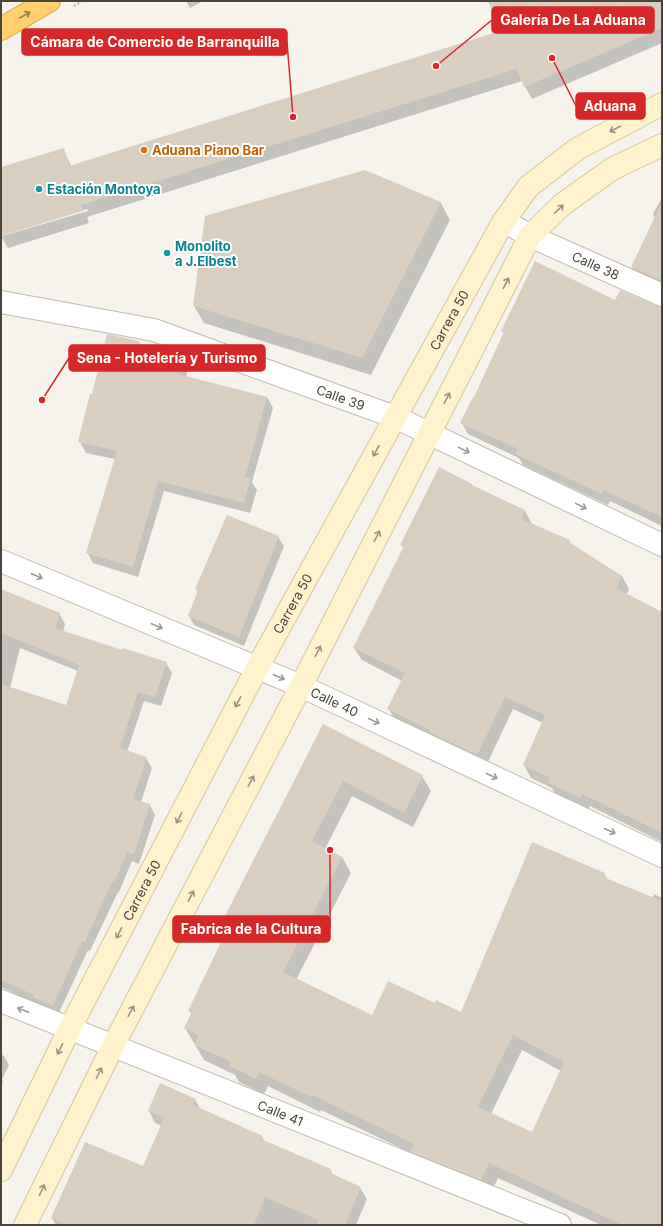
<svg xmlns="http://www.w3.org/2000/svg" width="663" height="1226" font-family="Inter,sans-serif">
<rect width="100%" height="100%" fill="#f6f3ec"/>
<!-- shadow -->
<path fill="#0003" fill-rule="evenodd" d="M186,1H203L190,8Z
M503,1H662V43L532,99L522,81L87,217L89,223L8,248L1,236V168L63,149L71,166L502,31ZM87,209L88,211L2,236V234Z
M662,198V289L638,279L632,267L655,218L653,214Z
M441,203L450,220L371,375L204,323L194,306Z
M615,301L662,308V526L610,501L608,505L523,465L519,458L468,434L462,423L474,398L504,334L502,331Z
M139,342L142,347L182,358L188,368L186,377L267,397L273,408L252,482L257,490L250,513L164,491L138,577L93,563L87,552L115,459L86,453L80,442L93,395Z
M472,486L525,511L532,524L569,541L572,546L622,576L629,589L626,595L661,613L662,610V842L590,806L588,810L557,796L552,788L531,778L524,765L543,723L513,709L485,768L396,722L389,709L402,681L362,660L354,648L404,549L402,545Z
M278,537L284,546L244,646L194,625L189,616L198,592L196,589Z
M1,590L59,613L65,624L63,632L123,651L166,663L172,673L161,706L144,701L127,752L146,758L152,768L141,802L150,805L155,815L139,864L132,861L119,892H118L90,951L88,950L58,1015L40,1007L38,1004L1,987ZM20,648L78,671L67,706L10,688Z
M323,726L422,776L431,791L413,827L352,796L325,849L342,857L351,873L296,980L373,1016L435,1005L462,1014L604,874L607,879L653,898L654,894L662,898V1225H601L498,1178L490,1195L413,1154L321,1110L320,1112L268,1086L264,1094L239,1082L235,1075L204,1060L185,1028L192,1015L189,1010L231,923L227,916ZM522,1050L561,1071L533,1133L491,1114Z
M1,1054L4,1056L9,1065L2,1079L3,1081L1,1086Z
M195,1100L201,1110L262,1137L265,1142L330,1170L334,1176L360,1188L367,1199L356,1225H56L52,1218L143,1167L162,1126L155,1123L149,1111Z"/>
<!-- building -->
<path fill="#d8cfc1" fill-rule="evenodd" d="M488,1H662V28L524,87L516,69L81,205L83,211L1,236V167L64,148L69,166L500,31Z
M365,170L441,202L362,358L193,306L205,216Z
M662,202V281L631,267Z
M535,261L615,300L620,290L657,306L662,307V517L603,490L602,494L515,454L518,449L460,423L473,397H474L504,332L501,331Z
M107,334L139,341L138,345L183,357L178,374L267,397L245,477L251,478L244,503L158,481L133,567L86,553L117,451L78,442L90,394H92Z
M439,467L472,484V485L525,510L521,519L570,540L569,542L622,576L616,588L662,612V833L582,794L581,798L548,783L550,778L523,765L545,715L505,697L477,755L429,732L430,730L387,709L405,673L353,648L404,546L400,545Z
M227,515L279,536L239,637L188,616L198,590L195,589Z
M1,589L60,613L55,628L122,650L123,648L167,662L155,697L138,692L120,748L147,757L133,799L150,804L134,854L127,852L114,883L112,882L85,942L82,941L53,1006L33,997L34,995L1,980V684L66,705L79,665L1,633Z
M323,724L423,775L404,813L343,781L312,841L342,857L283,972L372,1015L388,981L435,1003L436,1000L461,1012L532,842L605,873L603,877L662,901V1225H622L489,1163L481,1180L410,1152L414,1144L312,1095L311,1097L259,1072L256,1079L229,1066L231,1062L194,1045L199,1035L184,1028L192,1012L188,1011L232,919L225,916ZM513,1035L564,1062L532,1132L478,1107Z
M160,1083L196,1099L193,1105L263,1136L261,1139L331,1169L330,1173L361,1187L345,1225H316L318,1220L265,1197L254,1225H66L51,1218L85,1142L143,1166L164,1118L148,1111Z"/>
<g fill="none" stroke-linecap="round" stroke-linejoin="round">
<!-- street casing -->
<g stroke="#c2bbae" stroke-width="24">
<g id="street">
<path id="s1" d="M504,221L530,236L662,295"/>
<path id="s2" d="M1,302L154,330L395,417L662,545"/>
<path id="s3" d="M1,561L301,686L662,856"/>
<path id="s4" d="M1,1001L560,1225"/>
</g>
</g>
<!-- secondary casing -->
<g stroke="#d6c79b" stroke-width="24">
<g id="secondary">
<path id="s5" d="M1,1170L70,1028L257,668L502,224L528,187L577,149L662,104"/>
<path d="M25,1225L113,1046L301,686L530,236L563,204L612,169L662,145"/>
</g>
</g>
<!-- highway casing -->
<g stroke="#e0a43c" stroke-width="24">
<path id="highway" d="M1,29L49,1"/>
</g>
<!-- path -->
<path stroke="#c4b79f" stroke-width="2.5" stroke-dasharray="2 2" stroke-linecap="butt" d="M74,6L82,1"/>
<!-- street -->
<use href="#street" stroke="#fff" stroke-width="22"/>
<!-- secondary -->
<use href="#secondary" stroke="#fff3cd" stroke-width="22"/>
<!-- highway -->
<use href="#highway" stroke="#ffcf6e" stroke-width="22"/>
</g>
<!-- one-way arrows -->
<defs><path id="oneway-shaft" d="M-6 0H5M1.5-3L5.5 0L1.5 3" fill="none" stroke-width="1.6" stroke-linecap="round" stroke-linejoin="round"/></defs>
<use stroke="#937c4e" href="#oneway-shaft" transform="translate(25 15) rotate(-30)"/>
<g stroke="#9c937c">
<use href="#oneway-shaft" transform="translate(615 129) rotate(153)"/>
<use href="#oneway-shaft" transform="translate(559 209) rotate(-44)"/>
<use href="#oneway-shaft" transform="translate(506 283) rotate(-63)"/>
<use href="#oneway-shaft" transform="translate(447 398) rotate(-63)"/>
<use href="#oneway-shaft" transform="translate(376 451) rotate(119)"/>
<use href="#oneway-shaft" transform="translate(377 536) rotate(-63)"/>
<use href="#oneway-shaft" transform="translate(318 651) rotate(-63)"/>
<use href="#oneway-shaft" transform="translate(238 702) rotate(118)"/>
<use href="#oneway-shaft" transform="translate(251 781) rotate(-62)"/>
<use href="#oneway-shaft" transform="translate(179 818) rotate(117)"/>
<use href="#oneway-shaft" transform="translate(191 896) rotate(-62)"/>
<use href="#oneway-shaft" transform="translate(119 933) rotate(117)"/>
<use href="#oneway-shaft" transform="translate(131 1011) rotate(-62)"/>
<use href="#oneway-shaft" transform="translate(60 1049) rotate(116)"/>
<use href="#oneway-shaft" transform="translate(99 1073) rotate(-64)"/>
<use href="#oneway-shaft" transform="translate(42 1190) rotate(-64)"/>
</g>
<g stroke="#9c9892">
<use href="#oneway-shaft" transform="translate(464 450) rotate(26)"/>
<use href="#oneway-shaft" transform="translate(581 506) rotate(26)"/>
<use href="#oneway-shaft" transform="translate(37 576) rotate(23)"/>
<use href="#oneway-shaft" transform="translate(157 626) rotate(23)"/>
<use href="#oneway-shaft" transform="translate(279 677) rotate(23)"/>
<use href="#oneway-shaft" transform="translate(374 721) rotate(25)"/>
<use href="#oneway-shaft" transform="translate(492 776) rotate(25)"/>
<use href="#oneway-shaft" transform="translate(610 831) rotate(25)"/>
<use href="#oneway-shaft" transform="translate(23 1010) rotate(-159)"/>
</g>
<!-- markers -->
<circle fill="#e8710a" stroke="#fff" stroke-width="1.5" cx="144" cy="150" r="4"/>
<g fill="#0f9aa8" stroke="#fff" stroke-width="1.5">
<circle cx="39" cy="189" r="4"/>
<circle cx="167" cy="253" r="4"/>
</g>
<g text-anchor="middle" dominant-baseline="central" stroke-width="4" stroke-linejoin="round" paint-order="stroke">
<!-- food labels -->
<g font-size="13" font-weight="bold" fill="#c56008" stroke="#fff" text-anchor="start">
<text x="152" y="150">Aduana Piano Bar</text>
</g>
<!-- culture labels -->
<g font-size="13" font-weight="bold" fill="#0d838f" stroke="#fff" text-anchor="start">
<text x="47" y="189">Estación Montoya</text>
<text x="175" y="246">Monolito<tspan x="175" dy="15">a J.Elbest</tspan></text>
</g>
<!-- street labels -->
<g font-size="13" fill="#4b4439" stroke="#fff">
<text stroke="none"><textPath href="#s1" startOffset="102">Calle 38</textPath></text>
<text stroke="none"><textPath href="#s5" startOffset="961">Carrera 50</textPath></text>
<text stroke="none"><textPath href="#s2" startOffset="354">Calle 39</textPath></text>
<text stroke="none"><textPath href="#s5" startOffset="637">Carrera 50</textPath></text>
<text stroke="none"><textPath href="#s3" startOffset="362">Calle 40</textPath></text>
<text stroke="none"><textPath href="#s5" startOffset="313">Carrera 50</textPath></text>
<text stroke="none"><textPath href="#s4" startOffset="301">Calle 41</textPath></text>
</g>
</g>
<!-- callouts -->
<path fill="none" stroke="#d62828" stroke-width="1.5" d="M436 66L492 20M293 117L287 42M552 58L576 106M42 400L69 358M330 850L330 929"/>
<g fill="#d62828" stroke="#fff" stroke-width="1.5">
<circle cx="436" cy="66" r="4"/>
<circle cx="293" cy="117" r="4"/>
<circle cx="552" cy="58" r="4"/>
<circle cx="42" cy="400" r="4"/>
<circle cx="330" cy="850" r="4"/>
</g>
<g fill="#d62828" stroke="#d62828" stroke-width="1.5">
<rect x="492" y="7" width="162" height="26" rx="4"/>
<rect x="22" y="29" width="265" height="26" rx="4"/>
<rect x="576" y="93" width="69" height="26" rx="4"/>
<rect x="69" y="345" width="196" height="26" rx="4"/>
<rect x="173" y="916" width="157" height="26" rx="4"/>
</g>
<g font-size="14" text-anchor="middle" font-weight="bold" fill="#fff">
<text x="573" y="25">Galería De La Aduana</text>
<text x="155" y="47">Cámara de Comercio de Barranquilla</text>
<text x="610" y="111">Aduana</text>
<text x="167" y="363">Sena - Hotelería y Turismo</text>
<text x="251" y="934">Fabrica de la Cultura</text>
</g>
<!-- border -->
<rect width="663" height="1226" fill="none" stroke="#4b4439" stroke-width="4"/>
</svg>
